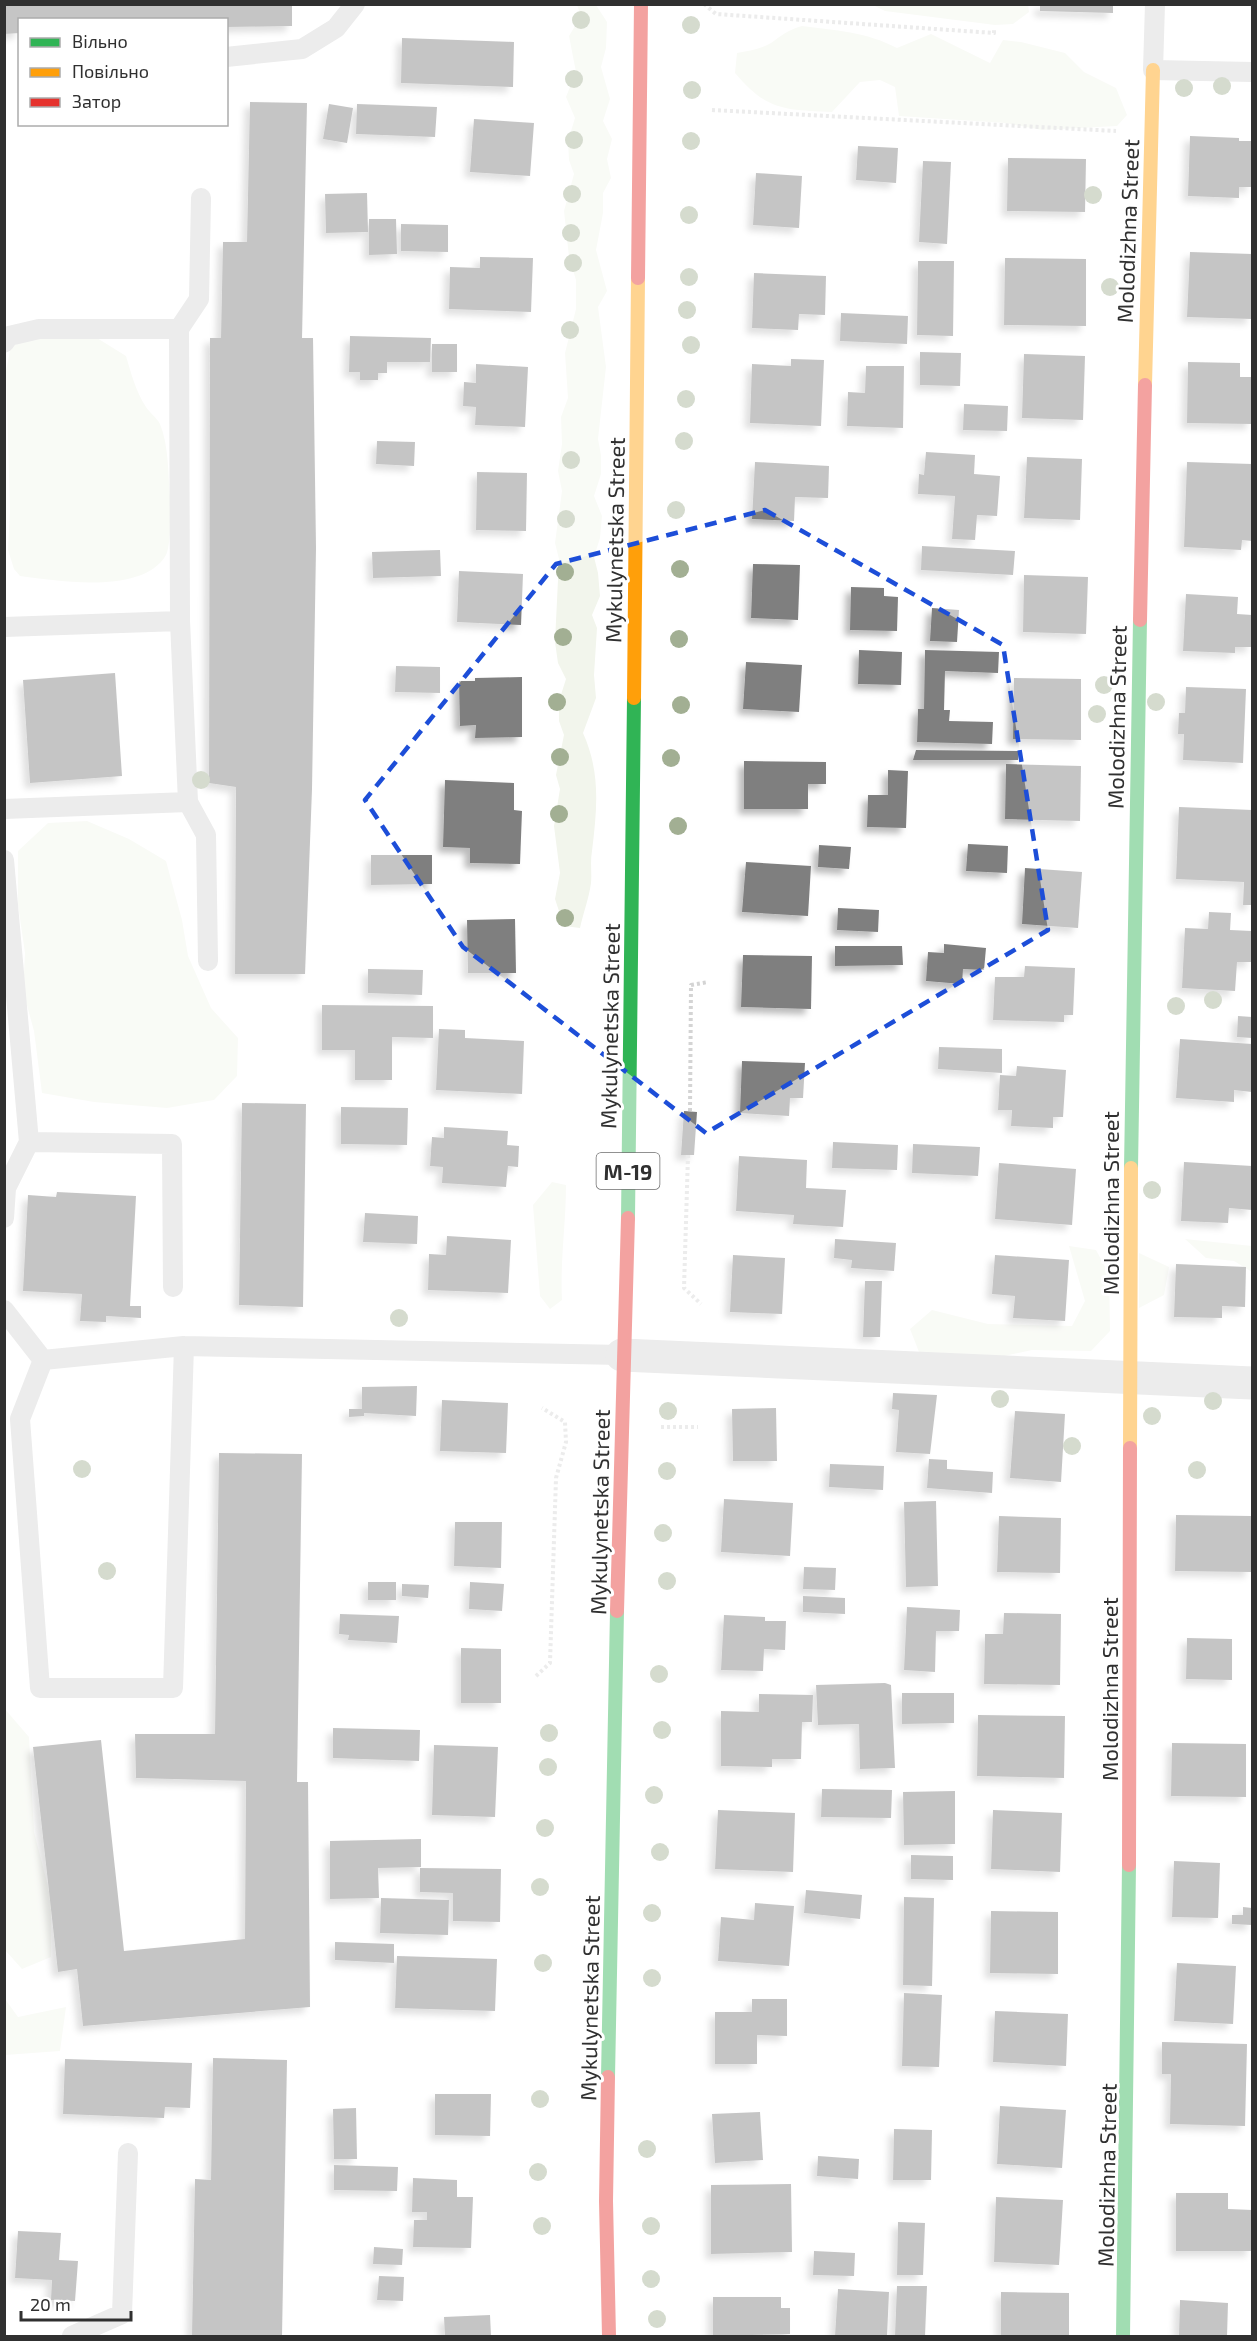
<svg xmlns="http://www.w3.org/2000/svg" width="1257" height="2341" font-family="'Exo 2',sans-serif">
<defs>
<filter id="shadow"><feDropShadow dx="-5.5" dy="5.5" stdDeviation="3" flood-color="#0004"/></filter>
</defs>
<rect width="100%" height="100%" fill="#fff"/>
<!-- green -->
<path fill="#f2f5ec" d="M1028,4L1029,12L1013,24L995,25L885,11L873,5Z
M577,5H596L607,22L606,48L601,67L610,99L603,121L612,139L607,159L611,178L603,193V213L596,250L607,291L598,307L606,367L598,439L601,455V474L594,496L602,516L600,538L594,557L598,573L600,596L592,615L597,628L594,675L596,698L583,733C601,773 597,809 592,851C590,862 592,873 591,883C589,898 583,914 580,928L564,926L555,899L560,873L554,826L560,789L556,775L564,735L559,721V701L566,679L558,663L555,642L559,559L555,543L562,491L558,471L562,444L561,417L568,398L565,353L576,309V280L569,257L564,211L574,174L569,160L568,141L575,118L566,97L576,72L569,36L581,16Z
M802,26C834,30 867,32 897,48L931,34L990,63L1003,40L1021,42L1065,53L1084,72L1116,88L1127,115L1117,126L1042,130L1005,123L899,116L895,87L880,80L860,82L832,112C785,110 767,111 735,73L737,53C748,51 761,49 771,43C782,35 788,30 802,26Z
M97,338L126,356C131,373 136,392 146,407C150,413 157,418 160,424C169,446 168,474 170,497C171,509 171,546 166,555C143,595 58,581 20,576L14,569L8,550L10,510L6,371L11,346L34,339Z
M87,821L129,839L166,861L182,920L188,956L211,1008L238,1038L237,1076L214,1100L167,1108L94,1102L42,1093L34,1031L23,991L25,953L18,905V851L48,823Z
M552,1182L566,1185C566,1224 560,1261 562,1300L550,1309L540,1296L533,1205Z
M1185,1239L1252,1246V1272L1234,1261L1206,1258Z
M1069,1246L1096,1250L1109,1274L1110,1331L1091,1351L1032,1350L1004,1356L947,1355L919,1352L910,1329L932,1310L988,1324L1072,1326L1085,1301Z
M1139,1253L1169,1267L1164,1295L1139,1308Z
M4,1708L29,1737L34,1832L51,1898V1957L22,1969L5,1950Z
M5,1999L18,2017L66,2007L60,2051L5,2055Z"/>
<!-- building -->
<path fill="#7f7f7f" filter="url(#shadow)" d="M4,4H292V26L226,27V20H20V33L4,34Z
M1040,4H1113V13L1040,11Z
M402,38L514,42L513,87L401,83Z
M250,102L307,103L302,338H313L316,548L312,789L305,974H235L236,787L209,783L210,338H221L223,242H247Z
M329,104L353,108L347,143L323,139Z
M357,104L437,107L435,137L356,134Z
M474,119L534,123L530,176L470,172Z
M1190,136L1239,138V141H1252V187H1239V198L1188,196Z
M858,146L898,148L896,183L856,180Z
M1008,158L1086,159L1085,212L1007,211Z
M923,161L951,162L947,244L919,242Z
M756,173L802,176L799,228L753,225Z
M367,193L368,232L326,233L325,194Z
M369,219H396L397,254L369,255Z
M401,224L448,225V252L401,251Z
M1190,252L1252,254V319L1187,317Z
M480,257L533,258L531,312L449,309L450,267L480,268Z
M1005,258L1086,259V326L1004,325Z
M918,261H954L953,336L917,335Z
M754,273L826,276L825,315L799,314L798,330L752,328Z
M841,313L908,316L907,344L840,341Z
M350,336L431,338L430,362H387V373H378V380H360V372H349Z
M432,344H457V372H432Z
M920,352L961,353L960,386L920,385Z
M1024,354L1085,356L1083,420L1022,418Z
M791,359L824,360L821,426L750,423L752,364L791,366Z
M1188,362L1240,363V377H1252V424L1187,423Z
M476,364L528,367L525,427L475,425L476,407L463,406L464,382L476,383Z
M866,366H904L903,428L847,426L848,392L865,393Z
M964,404L1008,406L1007,431L963,430Z
M377,441L415,442L414,466L376,464Z
M926,452L975,455L974,474L1000,476L997,516L977,515L975,540L952,539L955,496L918,494L919,474L924,475Z
M1027,457L1082,459L1080,520L1024,518Z
M755,462L829,466L828,498L795,497L794,521L752,519Z
M1187,462L1252,464V541L1242,540L1241,550L1184,547Z
M477,472L527,473L526,531L476,530Z
M922,546L1015,551L1013,575L921,570Z
M440,550L441,576L373,578L372,552Z
M753,564L800,565L798,620L751,618Z
M459,571L523,574L521,625L457,622Z
M1024,575L1088,577L1086,634L1023,632Z
M851,587L884,588V596L898,597L897,631L850,630Z
M1186,594L1238,597L1237,614L1252,615V647H1235V653L1183,651Z
M932,608L959,610L957,642L930,641Z
M859,650L902,652L901,685L858,684Z
M925,650L999,652L998,673L945,671L944,710H950L949,721L993,722L992,744L917,742L918,709H924Z
M746,662L802,665L799,712L743,709Z
M396,666L440,667V693L395,692Z
M115,673L122,776L30,783L23,680Z
M522,677V737L475,738L476,725L460,726L459,681H475V678Z
M1014,678L1081,679V740L1013,739Z
M1186,687L1246,689L1243,763L1183,760L1184,734H1178L1179,713H1185Z
M916,750L1019,751L1018,760H913Z
M744,761L826,762V784H808V809H744Z
M1006,764L1081,766L1080,821L1005,819Z
M888,770L908,771L906,828L867,827L868,795H888Z
M445,780L514,783V810L522,811L520,864L470,863V848L443,847Z
M1179,807L1252,810V905H1243L1244,882L1176,879Z
M968,844L1008,846L1007,873L966,871Z
M819,845L851,847L849,869L818,867Z
M371,855H432V884L371,885Z
M746,862L811,866L808,916L742,912Z
M1025,868L1082,872L1078,928L1022,924Z
M838,908L879,910L878,932L837,930Z
M1209,912L1231,913L1230,930L1252,931V962H1237L1235,991L1182,988L1185,928L1208,929Z
M515,919L516,973H468L467,920Z
M944,944L986,948L984,970L963,969L962,984L926,981L928,952L944,953Z
M835,946H902L903,965L835,966Z
M743,955L812,956L811,1009L741,1007Z
M1025,966L1075,968L1073,1015H1064V1022L993,1020L995,977H1024Z
M368,969L423,970L422,995L368,993Z
M322,1005L433,1006V1038L392,1037V1080H355V1050H322Z
M1238,1016L1252,1017V1038L1237,1037Z
M439,1029L465,1030V1038L524,1041L522,1094L436,1090Z
M1180,1039L1252,1044V1092L1234,1090V1102L1176,1098Z
M939,1047L1002,1049V1073L938,1069Z
M742,1061L805,1063L803,1098H790L789,1116L740,1113Z
M1017,1066L1066,1070L1063,1117H1053V1128L1011,1126L1012,1110H998L1000,1075L1016,1076Z
M242,1103L306,1104L303,1307L239,1305Z
M341,1107L408,1108L407,1145L341,1144Z
M684,1111L697,1112L694,1155H681Z
M444,1127L508,1131L507,1145L519,1146L518,1167L508,1166L506,1187L442,1183L443,1167L430,1166L432,1137L444,1138Z
M833,1142L898,1145L897,1170L832,1168Z
M913,1144L980,1147L978,1176L912,1173Z
M739,1156L807,1160L806,1188L846,1190L843,1227L793,1224L794,1215L736,1211Z
M1184,1162L1252,1166V1210L1229,1208L1228,1223L1181,1221Z
M999,1163L1076,1169L1072,1225L995,1219Z
M57,1192L136,1196L130,1306H141V1318L106,1316V1322L80,1321L82,1294L23,1291L28,1195L56,1197Z
M365,1213L418,1216L417,1244L363,1242Z
M447,1236L511,1240L508,1293L428,1290L429,1254L446,1255Z
M835,1239L896,1243L894,1271L851,1268L852,1260L834,1258Z
M733,1255L785,1258L782,1314L730,1312Z
M995,1255L1069,1260L1065,1321L1013,1318L1015,1296L992,1294Z
M1176,1264L1246,1267L1245,1307L1222,1306V1318L1174,1317Z
M865,1281H882L880,1337H863Z
M417,1386L416,1416L364,1413V1416L349,1417V1409H362V1387Z
M893,1393L937,1395L930,1454L896,1452L899,1410L892,1409Z
M442,1400L508,1403L506,1453L440,1451Z
M776,1408L777,1461H733L732,1409Z
M1015,1411L1065,1414L1061,1482L1010,1478Z
M219,1453L302,1454L297,1782H308L310,2007L83,2026L77,1969L58,1972L33,1747L101,1740L124,1951L245,1939L246,1781L136,1778L135,1734H215Z
M929,1459L947,1460V1469L993,1472L992,1493L927,1488Z
M830,1464L884,1466L883,1490L829,1487Z
M724,1499L793,1503L790,1556L721,1552Z
M936,1501L938,1586L906,1587L904,1502Z
M1176,1515L1251,1516V1572L1175,1571Z
M999,1516L1061,1518L1060,1573L997,1572Z
M455,1522H502L501,1568L454,1566Z
M804,1567L836,1568L835,1590L803,1589Z
M368,1582H396V1600H368Z
M470,1582L504,1584L502,1611L469,1609Z
M402,1584L429,1585L428,1598L402,1596Z
M803,1596L845,1598V1614L803,1612Z
M907,1607L960,1610L959,1631H936L935,1672L904,1670Z
M1004,1613L1061,1614L1060,1685L984,1684L985,1634H1003Z
M340,1614L399,1616L397,1643L348,1640L349,1635L339,1634Z
M724,1615L765,1617V1621H786L785,1650L764,1649L763,1671L721,1670Z
M1187,1638L1232,1639V1680L1186,1679Z
M461,1648L501,1649V1703H461Z
M885,1683L891,1685L895,1768L860,1769L859,1724L818,1725L816,1685Z
M902,1693H954V1723L902,1724Z
M759,1694L813,1695L812,1722H802L801,1759H772V1767L721,1766V1711L759,1712Z
M978,1715L1065,1716L1064,1778L977,1776Z
M333,1728L420,1730L419,1761L333,1758Z
M1172,1743L1246,1744V1797L1171,1796Z
M434,1745L498,1747L495,1817L432,1815Z
M822,1789L892,1790L891,1818L821,1817Z
M955,1791V1844L904,1845L903,1792Z
M718,1810L795,1813L793,1872L715,1869Z
M993,1810L1062,1813L1060,1872L991,1869Z
M421,1839V1867L378,1868L379,1898L330,1899V1841Z
M911,1855L953,1856V1880L911,1879Z
M1174,1861L1220,1863L1218,1918L1172,1917Z
M420,1868L501,1869L500,1922L453,1921V1893L420,1892Z
M806,1890L862,1895L860,1919L804,1913Z
M904,1897L934,1898L932,1986L903,1985Z
M381,1898L449,1900L448,1935L380,1933Z
M755,1903L794,1906L789,1966L718,1961L721,1917L754,1920Z
M1243,1907L1252,1908V1925L1232,1924V1915H1243Z
M991,1911L1058,1912V1974L990,1973Z
M335,1942L394,1944V1963L335,1960Z
M397,1956L497,1959L495,2011L395,2008Z
M1177,1963L1236,1966L1233,2024L1174,2021Z
M904,1993L942,1995L939,2067L902,2066Z
M752,1999H787V2036L757,2035V2064H715V2012H752Z
M995,2011L1068,2014L1066,2066L993,2062Z
M1162,2042L1247,2044L1245,2126L1170,2124L1171,2074H1162Z
M213,2058L287,2060L282,2336H192L195,2179L211,2180Z
M65,2059L192,2063L190,2108L165,2107L164,2118L63,2114Z
M435,2094H491L490,2136L435,2135Z
M1000,2106L1066,2110L1062,2168L997,2164Z
M356,2108L357,2159H334L333,2109Z
M760,2112L763,2160L715,2163L712,2114Z
M894,2129L932,2130L931,2180H893Z
M818,2156L859,2159L858,2179L817,2176Z
M334,2165L398,2167L397,2191L334,2190Z
M413,2178L457,2180V2197H473L471,2248L413,2247L414,2220H427V2212H412Z
M791,2184L792,2252L711,2254V2185Z
M1176,2193H1228V2209L1252,2210V2251H1176Z
M996,2197L1063,2200L1059,2265L994,2262Z
M898,2222L925,2223L923,2275H897Z
M18,2231L61,2233L59,2260L78,2261L75,2301L51,2300L52,2280L15,2278Z
M374,2247L403,2249L402,2265L373,2264Z
M814,2251L855,2253L854,2276L813,2275Z
M379,2276L404,2277L403,2301L377,2300Z
M897,2286H927L925,2336H895Z
M838,2289L889,2292L887,2336H835Z
M1001,2292L1069,2293V2336H1001Z
M713,2297H781V2308H790V2334L713,2336Z
M1180,2300L1228,2303L1227,2336H1179Z
M490,2315L491,2336H445L444,2317Z"/>
<g fill="none" stroke-linecap="round" stroke-linejoin="round">
<!-- path -->
<path stroke="#d4d4d4" stroke-width="4" stroke-dasharray="3 3" stroke-linecap="butt" d="M704,4L716,14L994,33V28
M712,110L1116,131
M690,1111L691,985L708,982
M688,1155L684,1288L701,1304
M661,1427H698
M536,1676L550,1663L556,1478L566,1442L565,1422L542,1408"/>
<!-- lane -->
<path stroke="#d4d4d4" stroke-width="20" d="M1155,4L1153,70L1252,72
M226,57L302,49L336,28L355,4
M4,343L9,336L39,329H179
M4,627L180,621L179,329L199,299L201,198
M188,802L206,835L208,961
M4,809L188,802L180,621
M4,860L29,1142L172,1144L173,1287
M4,1218L6,1188L29,1142
M4,1310L43,1360
M184,1346L173,1688H40L20,1419L43,1360L184,1346L622,1355
M72,2336L122,2314L128,2153"/>
<!-- street -->
<path stroke="#d4d4d4" stroke-width="33" d="M622,1355L1252,1383"/>
<!-- fast -->
<path stroke="#30b455" stroke-width="14" d="M1131,1168L1140,620
M628,1218L634,698
M608,2077L617,1611
M1123,2336L1129,1865"/>
<!-- slow -->
<path stroke="#ff9f0a" stroke-width="14" d="M1145,385L1153,70
M634,698L638,278
M1130,1448L1131,1168"/>
<!-- jam -->
<path stroke="#e5322d" stroke-width="14" d="M638,278L641,4
M1140,620L1145,385
M617,1611L628,1218
M1129,1865L1130,1448
M608,2077L606,2201L609,2336"/>
</g>
<!-- trees -->
<g fill="#a2af93">
<circle cx="581" cy="20" r="9"/>
<circle cx="691" cy="25" r="9"/>
<circle cx="574" cy="79" r="9"/>
<circle cx="1222" cy="86" r="9"/>
<circle cx="1184" cy="88" r="9"/>
<circle cx="692" cy="90" r="9"/>
<circle cx="574" cy="140" r="9"/>
<circle cx="691" cy="141" r="9"/>
<circle cx="572" cy="194" r="9"/>
<circle cx="1093" cy="195" r="9"/>
<circle cx="689" cy="215" r="9"/>
<circle cx="571" cy="233" r="9"/>
<circle cx="573" cy="263" r="9"/>
<circle cx="689" cy="277" r="9"/>
<circle cx="1110" cy="287" r="9"/>
<circle cx="687" cy="310" r="9"/>
<circle cx="570" cy="330" r="9"/>
<circle cx="691" cy="345" r="9"/>
<circle cx="686" cy="399" r="9"/>
<circle cx="684" cy="441" r="9"/>
<circle cx="571" cy="460" r="9"/>
<circle cx="676" cy="510" r="9"/>
<circle cx="566" cy="519" r="9"/>
<circle cx="680" cy="569" r="9"/>
<circle cx="565" cy="572" r="9"/>
<circle cx="563" cy="637" r="9"/>
<circle cx="679" cy="639" r="9"/>
<circle cx="1104" cy="685" r="9"/>
<circle cx="557" cy="702" r="9"/>
<circle cx="1156" cy="702" r="9"/>
<circle cx="681" cy="705" r="9"/>
<circle cx="1097" cy="714" r="9"/>
<circle cx="560" cy="757" r="9"/>
<circle cx="671" cy="758" r="9"/>
<circle cx="201" cy="780" r="9"/>
<circle cx="559" cy="814" r="9"/>
<circle cx="678" cy="826" r="9"/>
<circle cx="565" cy="918" r="9"/>
<circle cx="1213" cy="1000" r="9"/>
<circle cx="1176" cy="1006" r="9"/>
<circle cx="1152" cy="1190" r="9"/>
<circle cx="399" cy="1318" r="9"/>
<circle cx="1000" cy="1399" r="9"/>
<circle cx="1213" cy="1401" r="9"/>
<circle cx="668" cy="1411" r="9"/>
<circle cx="1152" cy="1416" r="9"/>
<circle cx="1072" cy="1446" r="9"/>
<circle cx="82" cy="1469" r="9"/>
<circle cx="1197" cy="1470" r="9"/>
<circle cx="667" cy="1471" r="9"/>
<circle cx="663" cy="1533" r="9"/>
<circle cx="107" cy="1571" r="9"/>
<circle cx="667" cy="1581" r="9"/>
<circle cx="659" cy="1674" r="9"/>
<circle cx="662" cy="1730" r="9"/>
<circle cx="549" cy="1733" r="9"/>
<circle cx="548" cy="1767" r="9"/>
<circle cx="654" cy="1795" r="9"/>
<circle cx="545" cy="1828" r="9"/>
<circle cx="660" cy="1852" r="9"/>
<circle cx="540" cy="1887" r="9"/>
<circle cx="652" cy="1913" r="9"/>
<circle cx="543" cy="1963" r="9"/>
<circle cx="652" cy="1978" r="9"/>
<circle cx="540" cy="2099" r="9"/>
<circle cx="647" cy="2149" r="9"/>
<circle cx="538" cy="2172" r="9"/>
<circle cx="542" cy="2226" r="9"/>
<circle cx="651" cy="2226" r="9"/>
<circle cx="651" cy="2279" r="9"/>
<circle cx="657" cy="2319" r="9"/>
</g>
<!-- marked area -->
<path d="M0 0H1257V2341H0ZM765,510L1003,645L1048,930L706,1133L463,947L365,800L556,564Z" fill="#fff" fill-opacity=".55" fill-rule="evenodd"/>
<path fill="none" stroke="#1d4ed8" stroke-width="4.5" stroke-dasharray="12 8" stroke-linejoin="round" d="M765,510L1003,645L1048,930L706,1133L463,947L365,800L556,564Z"/>
<g text-anchor="middle" dominant-baseline="central" stroke-width="6" stroke-linejoin="round" paint-order="stroke">
<!-- shield labels -->
<rect fill="#fff" stroke="#6e6e6e" stroke-width="1.5" x="596.5" y="1153" width="63" height="36" rx="4.5"/>
<g font-size="21" font-weight="bold" fill="#303030">
<text x="628" y="1171">М-19</text>
</g>
<!-- street labels -->
<g font-size="22" fill="#303030" stroke="#fff">
<text transform="translate(1127 231) rotate(-88)">Molodizhna Street</text>
<text transform="translate(614 540) rotate(-89)">Mykulynetska Street</text>
<text transform="translate(1116 717) rotate(-89)">Molodizhna Street</text>
<text transform="translate(609 1026) rotate(-89)">Mykulynetska Street</text>
<text transform="translate(1110 1203) rotate(-90)">Molodizhna Street</text>
<text transform="translate(599 1512) rotate(-89)">Mykulynetska Street</text>
<text transform="translate(1109 1689) rotate(-90)">Molodizhna Street</text>
<text transform="translate(589 1998) rotate(-89)">Mykulynetska Street</text>
<text transform="translate(1106 2175) rotate(-89)">Molodizhna Street</text>
</g>
</g>
<!-- border -->
<rect width="1257" height="2341" fill="none" stroke="#303030" stroke-width="12"/>
<!-- legend -->
<rect x="18" y="18" width="210" height="108" fill="#ffffff" stroke="#acacac" stroke-width="1.5"/>
<rect x="30" y="38" width="30" height="9" fill="#30b455" stroke="#acacac" stroke-width="1.5"/>
<text x="72" y="48" font-size="18" fill="#303030">Вільно</text>
<rect x="30" y="68" width="30" height="9" fill="#ff9f0a" stroke="#acacac" stroke-width="1.5"/>
<text x="72" y="78" font-size="18" fill="#303030">Повільно</text>
<rect x="30" y="98" width="30" height="9" fill="#e5322d" stroke="#acacac" stroke-width="1.5"/>
<text x="72" y="108" font-size="18" fill="#303030">Затор</text>
<!-- scale -->
<path d="M21 2311v9h110v-9" fill="none" stroke="#303030" stroke-width="3"/>
<text x="30" y="2311" font-size="18" fill="#303030" stroke="#ffffff" stroke-width="4.5" paint-order="stroke">20 m</text>
</svg>
